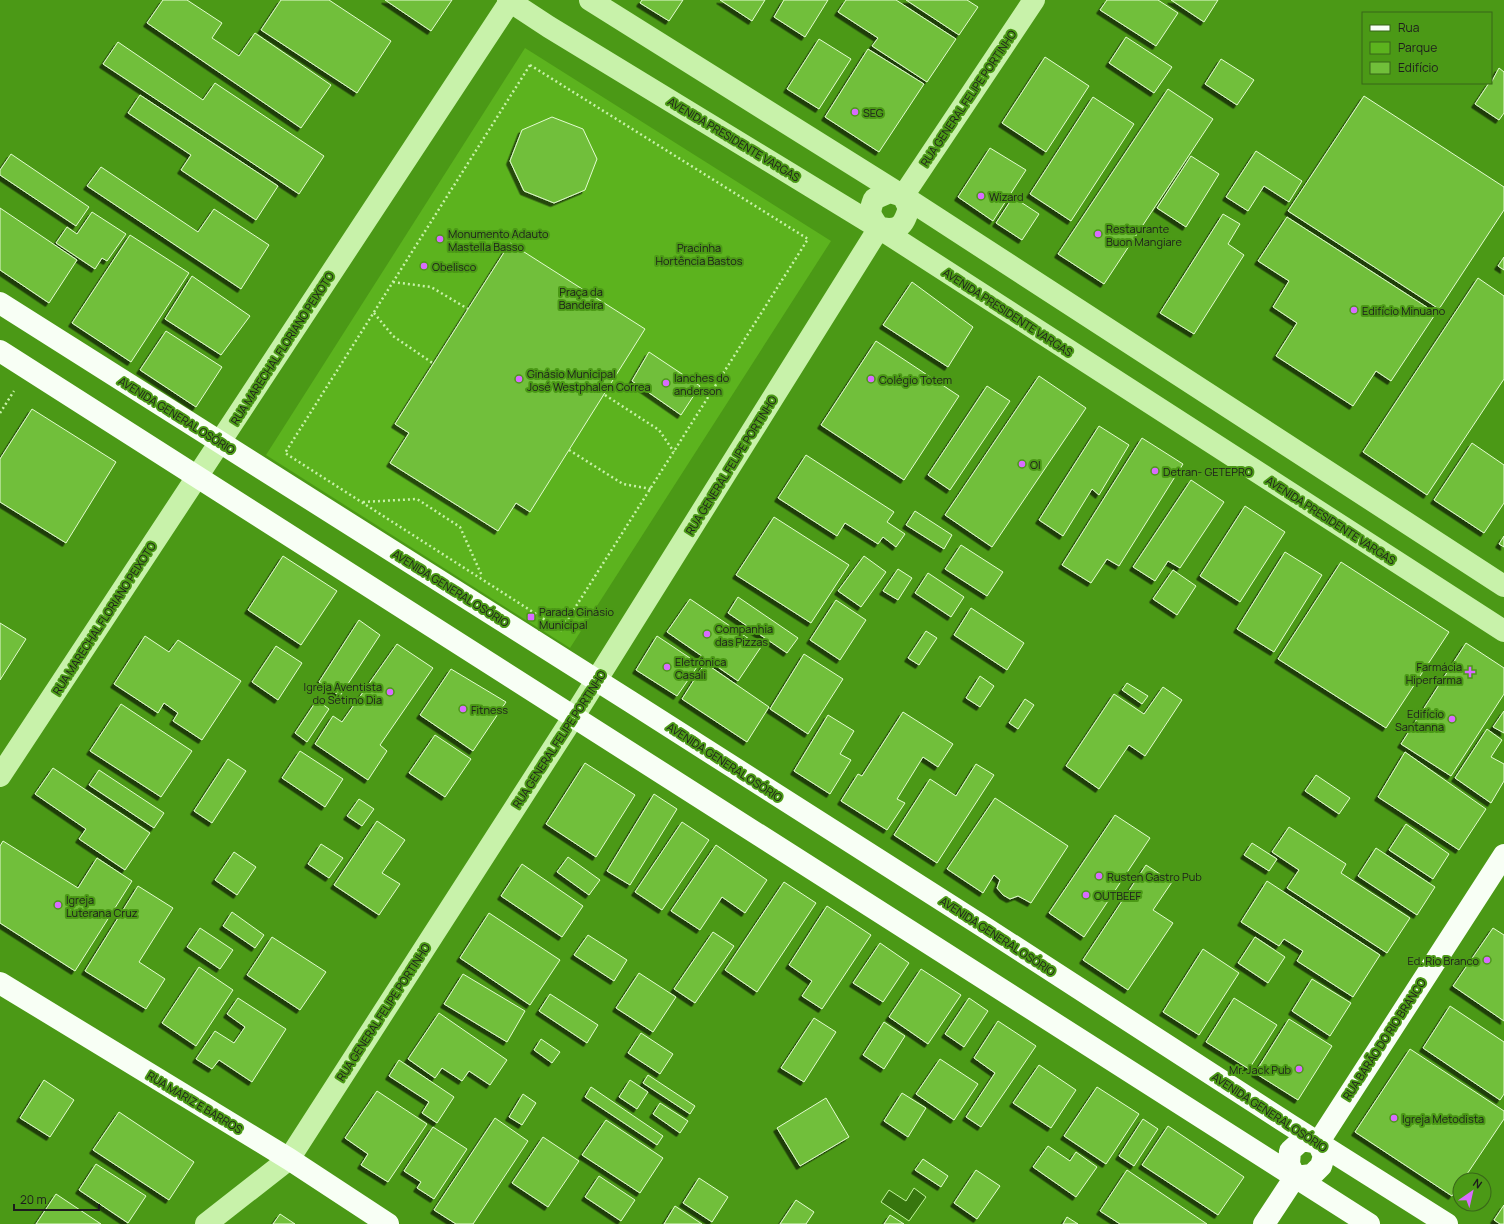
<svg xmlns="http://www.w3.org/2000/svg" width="1504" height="1224" font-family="Manrope,sans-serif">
<defs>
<filter id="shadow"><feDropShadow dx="-3.5" dy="3.5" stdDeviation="0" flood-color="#0009"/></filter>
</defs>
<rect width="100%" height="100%" fill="#4b9916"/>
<!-- green -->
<path fill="#5cb31e" d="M525,48L831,241L570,648L266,455Z"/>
<!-- water -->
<path fill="#37760e" stroke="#c2f59c" d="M914,1188L926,1197L909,1221L881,1202L889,1190L906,1201Z"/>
<!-- building -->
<path fill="#71bf3a" stroke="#e3fcd1" filter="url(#shadow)" d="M163,0H187L222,23L212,38L239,56L255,33L331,85L301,128L147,23Z
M281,0H329L391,41L357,93L261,30Z
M385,0H452L431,31Z
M642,0H683L669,21L640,3Z
M720,0H765L752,21Z
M784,0H828L805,37L774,17Z
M846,0H896L956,39L927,82L872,46L878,38L838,12Z
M906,0H967L978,7L959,35Z
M1107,0H1158L1178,13L1156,46L1100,10Z
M1171,0H1218L1204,22Z
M1126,37L1172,67L1154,93L1109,63Z
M819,39L851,59L819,109L787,89Z
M118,42L203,100L215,83L324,156L299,194L103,64Z
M868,49L924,84L879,152L825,117Z
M1045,57L1089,86L1046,152L1002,123Z
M1221,59L1254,80L1237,105L1205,84Z
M1499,68L1504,72V113L1499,120L1475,104L1489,83H1491Z
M1168,89L1213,119L1104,284L1058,254Z
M140,95L278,186L256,220L181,170L191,155L128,113Z
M1364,96L1504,187V210L1439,309L1288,211Z
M1093,97L1134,124L1071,221L1030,194Z
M552,117L583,129L597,159L585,190L554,203L524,191L510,161L522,130Z
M990,148L1026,170L993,221L958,197Z
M1256,151L1302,181L1289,202L1264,186L1248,211L1226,197Z
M11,154L89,207L76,226L0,175V170Z
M1191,156L1219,174L1186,227L1157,208Z
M101,167L198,232L214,209L269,245L241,289L87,186Z
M1013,197L1039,214L1022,240L996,223Z
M0,208L77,260L49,303L0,270Z
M92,212L126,234L107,261L102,258L95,269L56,243L67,227L77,234Z
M1223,214L1240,224L1228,244L1244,255L1194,334L1160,313Z
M1287,217L1436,313L1391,381L1376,371L1353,406L1276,356L1297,323L1273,307L1289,281L1258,261Z
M130,235L189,273L131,362L72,323Z
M510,243L645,329L530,512L516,503L498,531L390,463L409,433L395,424Z
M1504,257V270L1498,266Z
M192,276L250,316L221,355L165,319Z
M1478,278L1504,296V379L1427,495L1363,452Z
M912,282L973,327L948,367L883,325Z
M166,331L222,367L196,407L140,370Z
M876,341L959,396L904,480L821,425Z
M649,352L700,386L681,415L632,381Z
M1039,376L1086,408L992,547L945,515Z
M987,386L1010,401L950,490L928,475Z
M32,409L116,462L66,543L0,502V459Z
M1099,426L1129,445L1099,495L1092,489L1063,536L1039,520Z
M1142,438L1183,464L1119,566L1107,559L1091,583L1062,565Z
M1472,443L1504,465V503L1484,533L1434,500Z
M806,455L894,512L887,522L905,534L896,547L883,537L878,544L845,523L837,536L778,498Z
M1191,480L1224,502L1180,568L1168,561L1155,581L1133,567Z
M1245,506L1285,532L1240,602L1200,576Z
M915,511L952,535L944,549L906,525Z
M774,517L849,565L811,623L736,575Z
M1504,536V547L1499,544Z
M961,545L1003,572L987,596L945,569Z
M1285,552L1322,575L1274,652L1237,629Z
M283,556L337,591L301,645L248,610Z
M864,556L886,572L861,607L838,591Z
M1341,562L1449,632L1386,728L1278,659Z
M898,569L912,578L898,600L883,591Z
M1173,570L1196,586L1177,615L1153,599Z
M928,573L964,597L951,617L915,593Z
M738,597L798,638L787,653L728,613Z
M690,599L761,647L738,681L667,632Z
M836,600L866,620L840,660L810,640Z
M971,608L1024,643L1007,670L954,635Z
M359,620L380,635L340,696L319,682Z
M0,623L26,639L0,680Z
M926,631L937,638L919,665L908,658Z
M145,636L169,652L178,640L241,681L202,740L173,721L178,713L164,703L158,713L114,684Z
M657,636L699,664L677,696L636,670Z
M1466,643L1504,668V694L1451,776L1401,744Z
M397,644L433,668L380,745L387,751L368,780L315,744L333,716L342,722Z
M276,646L302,663L278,700L252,682Z
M804,654L843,679L808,734L770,709Z
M705,663L769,707L747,742L682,699Z
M451,669L506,702L473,751L420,715Z
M980,676L994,686L980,707L966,698Z
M1127,683L1148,696L1142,704L1122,690Z
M1163,687L1182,700L1145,756L1129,745L1099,789L1066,766L1114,694L1144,714Z
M1025,699L1034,705L1018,729L1009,723Z
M317,700L329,709L307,742L295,733Z
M121,704L192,751L161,797L90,751Z
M1504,711V733L1493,727Z
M903,712L953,744L938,767L923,757L897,799L905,803L887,830L841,801L858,774L862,776Z
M828,715L854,731L840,754L851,760L830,794L794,771Z
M1487,729L1502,740L1491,757L1504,764V781L1491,803L1455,778Z
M435,735L471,759L445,797L409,773Z
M300,751L343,779L325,807L282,778Z
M1405,752L1486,809L1459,850L1378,797Z
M228,759L246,771L212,823L194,811Z
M585,763L635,795L596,857L546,824Z
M976,764L994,775L937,863L894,835L930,779L956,796Z
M53,768L150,833L125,870L79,839L86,829L35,794Z
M99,770L164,813L154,828L89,785Z
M1316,775L1350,798L1339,814L1305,791Z
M654,794L677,809L630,885L607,871Z
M995,798L1068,846L1031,903L1018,896L1010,899L1003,895L997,888L1000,880L994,875L983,893L947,869Z
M359,799L374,809L362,826L347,816Z
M1115,815L1150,838L1084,937L1049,913Z
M377,821L405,840L382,873L400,884L379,915L334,885Z
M682,822L709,840L662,910L635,892Z
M1406,824L1449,854L1433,879L1389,850Z
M1289,827L1346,864L1341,873L1410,918L1387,953L1287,888L1299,870L1272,852Z
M3,841L78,888L97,858L132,881L75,971L0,923V846Z
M1252,843L1277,859L1269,871L1244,855Z
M321,844L343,858L329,878L308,864Z
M716,845L767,880L745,913L722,897L700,930L671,911Z
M1376,848L1435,887L1417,915L1358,876Z
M234,852L256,867L237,895L215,880Z
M568,857L600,880L589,895L557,872Z
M522,864L583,906L562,937L501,896Z
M1146,865L1172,882L1153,910L1173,923L1128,990L1083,960Z
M1267,881L1380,955L1353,997L1297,961L1303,951L1284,939L1279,946L1241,922Z
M784,882L816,903L757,992L725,970Z
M138,886L173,908L139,962L165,979L146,1009L85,971Z
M827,906L871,935L822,1009L802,996L812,981L789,965Z
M232,912L264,935L255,948L223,926Z
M489,913L560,960L530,1005L460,958Z
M200,928L233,950L220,969L187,947Z
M1493,928L1504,935V1021L1453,986Z
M713,932L734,946L695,1003L674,989Z
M588,935L627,960L614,981L574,955Z
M272,937L326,972L300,1010L247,975Z
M1255,937L1285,957L1268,983L1238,963Z
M880,943L909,963L883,1002L853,983Z
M1203,949L1239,973L1199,1035L1163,1012Z
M199,967L233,990L196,1046L162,1023Z
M921,969L961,995L928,1044L889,1017Z
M639,973L676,997L653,1032L616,1008Z
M463,974L525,1011L507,1042L444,1004Z
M1312,979L1351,1003L1330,1036L1292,1011Z
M550,994L598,1025L587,1043L539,1011Z
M238,998L286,1029L252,1082L219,1060L212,1069L196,1059L215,1031L234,1043L245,1027L227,1014Z
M969,998L988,1011L964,1047L945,1034Z
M1234,998L1277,1025L1249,1069L1206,1042Z
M1450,1006L1504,1042V1094L1500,1100L1423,1048Z
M439,1013L507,1060L490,1085L469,1071L462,1081L442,1068L435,1078L408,1059Z
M814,1018L836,1032L804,1082L781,1068Z
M1289,1019L1332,1046L1298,1100L1255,1073Z
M998,1021L1036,1046L981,1127L966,1117L995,1073L974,1058Z
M884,1022L905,1036L884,1069L863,1055Z
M641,1033L673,1054L660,1074L628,1053Z
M541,1039L560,1052L552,1063L534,1050Z
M1410,1049L1504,1111V1119L1463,1180H1460V1185L1452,1196L1355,1132Z
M940,1059L978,1084L954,1120L916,1094Z
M399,1060L454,1097L437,1123L422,1113L429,1102L389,1076Z
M1039,1065L1076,1090L1051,1128L1013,1103Z
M648,1075L695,1106L690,1114L643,1083Z
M44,1080L74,1100L50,1137L20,1118Z
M630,1080L648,1092L637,1109L619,1097Z
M591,1087L663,1136L657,1145L585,1097Z
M1097,1087L1139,1114L1106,1164L1064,1136Z
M377,1091L427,1124L388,1182L361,1165L368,1154L345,1138Z
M902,1093L926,1108L908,1137L884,1121Z
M523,1094L536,1103L522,1125L509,1117Z
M826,1098L849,1137L800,1166L777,1128Z
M660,1103L688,1121L680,1133L653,1114Z
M119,1112L194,1162L169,1200L93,1150Z
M495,1118L528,1141L473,1224H456L434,1210Z
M1143,1119L1158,1129L1134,1166L1119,1156Z
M606,1120L663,1158L640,1193L582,1155Z
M1168,1126L1244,1177L1218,1215L1142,1165Z
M433,1127L467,1149L434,1199L417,1188L421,1182L404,1171Z
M543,1137L579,1161L548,1207L512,1183Z
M1048,1146L1070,1161L1076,1152L1097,1167L1076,1197L1033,1167Z
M923,1159L948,1176L941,1187L915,1170Z
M96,1164L146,1196L128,1223L79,1190Z
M976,1170L1000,1186L977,1219L954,1203Z
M1127,1170L1207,1224H1120L1100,1211Z
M599,1176L635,1200L621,1221L585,1197Z
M699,1178L728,1197L712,1222L683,1203Z
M56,1194L101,1224H36Z
M796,1200L814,1212L806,1224H780Z
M1504,1205V1224H1500L1494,1220Z
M675,1206L702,1224H664Z
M280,1214L295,1224H273Z
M890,1215L904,1224H884Z
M1067,1217L1078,1224H1063Z"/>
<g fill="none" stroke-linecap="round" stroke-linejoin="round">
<!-- path -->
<path stroke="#c8f2aa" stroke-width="2.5" stroke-dasharray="2 3" stroke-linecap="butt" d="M530,65L808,239L561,630L285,453Z
M393,282L431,287L468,309
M374,313L393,336L434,364
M605,395L659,430L674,452
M0,413L14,391
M569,450L623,484L651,489
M363,502L417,499L460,527L482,576"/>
<!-- minor -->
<path stroke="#c8f2aa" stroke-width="22" d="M508,0L549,27L879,228L1504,631
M590,0L903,196L1504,586
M890,192L903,196L909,208C903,227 899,231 879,228C870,215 868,214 874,199Z
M903,196L1034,0
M0,776L511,0
M206,1224L289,1159L574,716L879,228"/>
<!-- major -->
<path stroke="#f8fff5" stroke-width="22" d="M0,303L631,702L984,927L1290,1125L1447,1224
M0,351L1369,1224
M0,983L289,1159L388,1224
M1318,1143L1504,855
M1264,1224L1295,1177L1312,1175L1321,1166L1324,1156L1318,1143L1302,1140L1290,1151L1289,1164L1295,1177"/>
</g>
<!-- markers -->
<g fill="#d96bff" stroke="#4b9916" stroke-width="1.5">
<circle cx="855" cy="112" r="4"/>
<circle cx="981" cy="196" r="4"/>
<circle cx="1098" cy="234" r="4"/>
<circle cx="440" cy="239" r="4"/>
<circle cx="424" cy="266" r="4"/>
<circle cx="1354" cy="310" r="4"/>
<circle cx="519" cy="379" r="4"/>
<circle cx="871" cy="379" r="4"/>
<circle cx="666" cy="383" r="4"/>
<circle cx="1022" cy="464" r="4"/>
<circle cx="1155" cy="471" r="4"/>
<rect x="527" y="613" width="8" height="8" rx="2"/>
<circle cx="707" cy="634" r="4"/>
<circle cx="667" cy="667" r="4"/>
<path d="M1468 666h4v4h4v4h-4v4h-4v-4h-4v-4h4z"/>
<circle cx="390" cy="692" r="4"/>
<circle cx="463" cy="709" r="4"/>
<circle cx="1452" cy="719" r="4"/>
<circle cx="1099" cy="876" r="4"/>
<circle cx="1086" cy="895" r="4"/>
<circle cx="58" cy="905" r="4"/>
<circle cx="1487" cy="960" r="4"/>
<circle cx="1299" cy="1069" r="4"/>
<circle cx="1394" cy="1118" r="4"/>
</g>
<g text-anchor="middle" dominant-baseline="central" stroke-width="4" stroke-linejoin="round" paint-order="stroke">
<!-- street labels -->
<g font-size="11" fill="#1d1d1d" stroke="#4b9916">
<text transform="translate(968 98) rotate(-56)">RUA GENERAL FELIPE PORTINHO</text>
<text transform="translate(734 139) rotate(31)">AVENIDA PRESIDENTE VARGAS</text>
<text transform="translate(1008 312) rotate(33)">AVENIDA PRESIDENTE VARGAS</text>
<text transform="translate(282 348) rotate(-57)">RUA MARECHAL FLORIANO PEIXOTO</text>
<text transform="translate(177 415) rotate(32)">AVENIDA GENERAL OSÓRIO</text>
<text transform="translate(731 465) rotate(-58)">RUA GENERAL FELIPE PORTINHO</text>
<text transform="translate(1331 520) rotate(33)">AVENIDA PRESIDENTE VARGAS</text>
<text transform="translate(451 588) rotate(32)">AVENIDA GENERAL OSÓRIO</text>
<text transform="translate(104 618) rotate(-57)">RUA MARECHAL FLORIANO PEIXOTO</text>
<text transform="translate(559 739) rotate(-57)">RUA GENERAL FELIPE PORTINHO</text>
<text transform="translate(725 762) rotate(33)">AVENIDA GENERAL OSÓRIO</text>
<text transform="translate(998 936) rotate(33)">AVENIDA GENERAL OSÓRIO</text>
<text transform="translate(383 1012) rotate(-57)">RUA GENERAL FELIPE PORTINHO</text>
<text transform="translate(1384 1039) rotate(-57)">RUA BARÃO DO RIO BRANCO</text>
<text transform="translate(195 1102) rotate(31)">RUA MARIZ E BARROS</text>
<text transform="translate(1270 1112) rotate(33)">AVENIDA GENERAL OSÓRIO</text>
</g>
<!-- poi labels -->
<g font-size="11" fill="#1d1d1d" stroke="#4b9916" text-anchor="start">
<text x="863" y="112">SEG</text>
<text x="989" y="196">Wizard</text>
<text x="1106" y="228">Restaurante<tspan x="1106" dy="13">Buon Mangiare</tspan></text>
<text x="448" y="233">Monumento Adauto<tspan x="448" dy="13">Mastella Basso</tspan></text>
<text x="432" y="266">Obelisco</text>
<text x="1362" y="310">Edifício Minuano</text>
<text x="527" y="373">Ginásio Municipal<tspan x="527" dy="13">José Westphalen Correa</tspan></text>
<text x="674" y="377">lanches do<tspan x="674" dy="13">anderson</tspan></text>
<text x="879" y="379">Colégio Totem</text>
<text x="1030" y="464">OI</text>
<text x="1163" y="471">Detran- GETEPRO</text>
<text x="539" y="611">Parada Ginásio<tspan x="539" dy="13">Municipal</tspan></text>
<text x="715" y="628">Companhia<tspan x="715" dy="13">das Pizzas</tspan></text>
<text x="675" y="661">Eletrônica<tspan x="675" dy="13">Casali</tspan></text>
<text x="1462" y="666" text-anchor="end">Farmácia<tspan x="1462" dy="13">Hiperfarma</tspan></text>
<text x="382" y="686" text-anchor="end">Igreja Aventista<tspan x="382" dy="13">do Sétimo Dia</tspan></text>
<text x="471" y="709">Fitness</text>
<text x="1444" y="713" text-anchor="end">Edifício<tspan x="1444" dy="13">Santanna</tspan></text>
<text x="1107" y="876">Rusten Gastro Pub</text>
<text x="1094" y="895">OUTBEEF</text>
<text x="66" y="899">Igreja<tspan x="66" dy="13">Luterana Cruz</tspan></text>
<text x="1479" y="960" text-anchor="end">Ed. Rio Branco</text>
<text x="1291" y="1069" text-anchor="end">Mr. Jack Pub</text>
<text x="1402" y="1118">Igreja Metodista</text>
</g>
<!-- park labels -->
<g font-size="11" fill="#1c1d1b" stroke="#4b9916">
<text x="699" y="247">Pracinha<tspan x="699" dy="13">Hortência Bastos</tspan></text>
<text x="581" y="291">Praça da<tspan x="581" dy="13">Bandeira</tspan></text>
</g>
</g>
<!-- legend -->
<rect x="1362" y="12" width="130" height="72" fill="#4b9916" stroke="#396719"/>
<rect x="1370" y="25" width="20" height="6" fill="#f8fff5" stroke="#396719"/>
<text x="1398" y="32" font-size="12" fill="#1d1d1d">Rua</text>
<rect x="1370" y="42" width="20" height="12" fill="#5cb31e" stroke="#396719"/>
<text x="1398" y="52" font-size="12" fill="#1d1d1d">Parque</text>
<rect x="1370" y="62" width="20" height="12" fill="#71bf3a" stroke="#396719"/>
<text x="1398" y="72" font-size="12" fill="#1d1d1d">Edifício</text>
<!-- north arrow -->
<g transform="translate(1472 1192) rotate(34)"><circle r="19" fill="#4b9916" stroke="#396719"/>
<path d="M0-3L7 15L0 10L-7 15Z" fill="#d96bff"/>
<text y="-6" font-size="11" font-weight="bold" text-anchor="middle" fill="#1d1d1d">N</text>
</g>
<!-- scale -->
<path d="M14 1204v6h85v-6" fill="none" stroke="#1d1d1d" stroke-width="2"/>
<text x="20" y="1204" font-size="12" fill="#1d1d1d" stroke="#4b9916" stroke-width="3" paint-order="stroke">20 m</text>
</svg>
